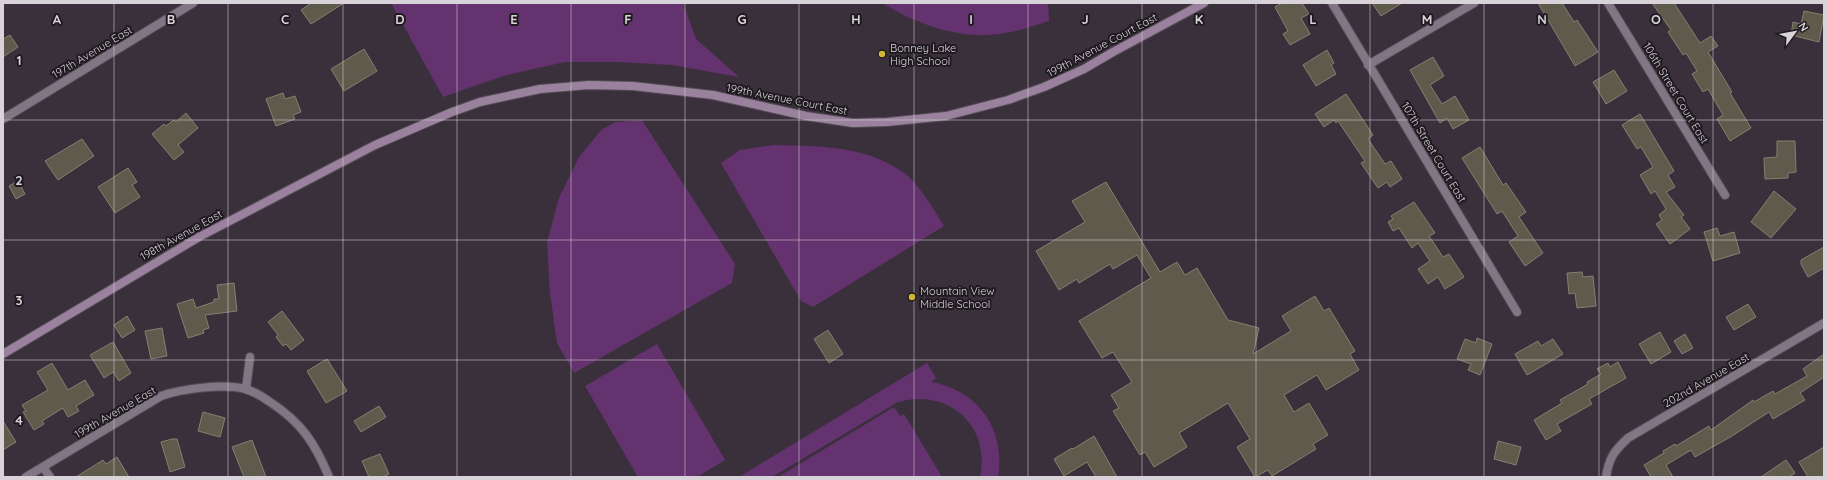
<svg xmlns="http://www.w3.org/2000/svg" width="1827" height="480" font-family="Quicksand,sans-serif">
<rect width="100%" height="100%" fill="#3a303b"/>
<!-- green -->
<path fill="#64326e" d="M391,3H683L696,39L739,77L672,65L620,62H565L503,76L443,97Z
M882,3H1048L1049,21C1035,25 1020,31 1005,33C961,41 919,25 882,3Z
M642,120L735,264L732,283L574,373L557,343L550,293L547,242L559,198L579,157L602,129L616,122Z
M773,145C813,146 856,145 893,166C898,169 904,172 908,176C923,191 933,208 944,226L813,307L801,301L721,163L740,150Z
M657,344L725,460L697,477H638L585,386Z
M927,363L936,378L931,382C978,390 1006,429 998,477H980C991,425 948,388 898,402L772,477H739Z
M894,407L900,416L904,414L942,477H778Z"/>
<!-- building -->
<path fill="#5f5b4c" stroke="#848070" d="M311,3H344L311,24L301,10Z
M1282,3H1302L1309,14L1301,18L1310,34L1290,45L1283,34L1288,31L1275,7Z
M1372,3H1402L1381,16Z
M1538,3H1562L1574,22L1577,20L1598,52L1575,66Z
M1652,3H1674L1700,43L1711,36L1718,46L1708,52L1732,92L1730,93L1751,128L1730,141L1717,119L1723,115L1708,89L1703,92L1692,74L1697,71L1686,53L1683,55L1668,32L1671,30Z
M1804,11L1824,15L1819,42L1791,35L1793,22L1801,24Z
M10,35L18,47L3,57V39Z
M364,49L377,71L344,91L331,69Z
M1327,50L1334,63L1331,65L1336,74L1316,86L1303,65Z
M1433,57L1444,76L1430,85L1442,104L1455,96L1469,120L1453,129L1447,118L1440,123L1410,70Z
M1614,70L1627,91L1606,104L1593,82Z
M283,93L285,99L295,96L301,112L293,115L295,119L276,126L266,99Z
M1346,94L1373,135L1368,139L1385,164L1391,161L1402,179L1390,187L1387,182L1378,188L1361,163L1365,161L1338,121L1336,123L1334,120L1324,127L1315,114Z
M186,113L198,128L178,145L184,152L174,160L152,134L164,124L166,126L174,120L176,122Z
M1640,114L1674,171L1668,175L1675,187L1666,192L1684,215L1681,217L1690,229L1670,244L1656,224L1662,220L1659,215L1666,209L1655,191L1651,194L1640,175L1653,167L1641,147L1637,149L1622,125Z
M82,139L94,156L58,180L45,161Z
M1777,141H1795L1796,172L1788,173V178L1765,179L1764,158L1777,157Z
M1480,147L1503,185L1506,183L1526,212L1519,217L1543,253L1525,266L1509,242L1518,236L1502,211L1497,214L1462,158Z
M128,168L137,182L132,185L140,197L115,213L98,187Z
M18,181L25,194L16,199L9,186Z
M1106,182L1160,272L1177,262L1185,275L1197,268L1228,320L1259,328L1253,354L1291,331L1282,316L1315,296L1324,311L1329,308L1355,351L1350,354L1359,370L1326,390L1317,375L1284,395L1294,412L1309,403L1328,435L1313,444L1316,449L1272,476L1268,470L1255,477L1237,447L1250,439L1228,403L1179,433L1187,447L1154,467L1145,452L1140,455L1113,411L1119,408L1111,395L1132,382L1113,352L1102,358L1079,321L1151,278L1137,255L1113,269L1110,264L1079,283L1077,279L1059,290L1036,251L1085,222L1072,201Z
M1774,191L1796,209L1771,238L1751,222Z
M1414,202L1435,233L1429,236L1443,257L1449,254L1464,277L1445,289L1438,277L1428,284L1418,269L1430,261L1418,243L1412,248L1399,228L1393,231L1388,222L1393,219L1391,216Z
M1717,228L1720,236L1734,232L1740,253L1713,261L1704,232Z
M1824,247V268L1808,277L1801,264V260Z
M1582,272L1583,277L1593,276L1596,306L1577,308L1575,293L1569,294L1567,273Z
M234,283L237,311L205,315L209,328L203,330L204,333L188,338L177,304L193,299L196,308L214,302V299H219L217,285Z
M1748,304L1756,317L1734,330L1726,317Z
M282,311L304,340L291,350L286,344L283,346L276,337L278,335L268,322Z
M127,316L135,330L122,338L114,325Z
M162,328L167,356L151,359L145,331Z
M828,330L843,354L829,363L814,339Z
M1660,332L1671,352L1651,364L1639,344Z
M1685,334L1693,348L1682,354L1674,341Z
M1477,338L1492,344L1480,375L1468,370L1471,364L1457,359L1465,339L1476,343Z
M1553,339L1563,354L1527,375L1515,354L1538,341L1541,346Z
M113,342L131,373L119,381L113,372L104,378L90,355Z
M1824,354V377L1800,393L1805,400L1773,419L1769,412L1732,436L1695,457L1691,450L1666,465L1673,477H1651L1644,465L1664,453L1663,451L1675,444L1676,446L1709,426L1711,430L1753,400L1754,402L1773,391L1775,394L1807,376L1803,369Z
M327,359L347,391L326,403L307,371Z
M1618,362L1626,378L1589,399L1592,404L1557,424L1561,431L1546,440L1534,420L1562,403L1560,400L1588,384L1587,382L1601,374L1597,369L1608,363L1610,367Z
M52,363L68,390L85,380L94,395L76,406L79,411L68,417L63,408L42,421L44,424L34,430L23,412L26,411L22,405L48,390L37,372Z
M379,406L386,417L361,432L354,421Z
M203,412L225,418L220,437L198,431Z
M3,421L16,442L3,450Z
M1094,436L1117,477H1096L1087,462L1064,476L1054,459L1072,448L1073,449Z
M172,439H177L185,467L170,472L161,442Z
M252,440L266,477H244L232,447Z
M1498,441L1521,447L1516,465L1494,459Z
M1824,447V477H1808L1799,462Z
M380,454L389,474L383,477H369L362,461Z
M117,457L129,477H76L103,460L106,464Z
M1786,460L1795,473L1789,477H1761Z"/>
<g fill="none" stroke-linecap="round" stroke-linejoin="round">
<!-- minor casing -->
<g stroke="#544c55" stroke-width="10">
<path id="minor" d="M1332,3L1517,312
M1608,3L1725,195
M1368,65L1474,3
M3,119L193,3
M246,389L250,357
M43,467L50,477
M26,477L161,396C181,389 224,383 245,389C253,391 263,397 270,402C301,422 315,443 329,477
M1606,477C1609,458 1614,451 1628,438L1824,323"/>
</g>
<!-- secondary casing -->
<g stroke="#544c55" stroke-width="10">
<path id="secondary" d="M3,354L199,237L375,145L452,112L480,102L540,89L589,85L633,86L713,95L806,116L853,123L887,122L946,116L1008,100L1044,87L1084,69L1113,52L1204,3"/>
</g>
<!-- minor -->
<use href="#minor" stroke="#817683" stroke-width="8"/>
<!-- secondary -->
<use href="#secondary" stroke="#9a829e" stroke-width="8"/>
</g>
<!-- grid -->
<path fill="none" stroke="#d8d2d9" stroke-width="1" stroke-opacity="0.55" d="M114,3V477M228,3V477M343,3V477M457,3V477M571,3V477M685,3V477M799,3V477M914,3V477M1028,3V477M1142,3V477M1256,3V477M1370,3V477M1484,3V477M1599,3V477M1713,3V477M3,120H1824M3,240H1824M3,360H1824"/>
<!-- markers -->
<g fill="#d3b635" stroke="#1e1a1f" stroke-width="1.5">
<circle cx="882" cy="54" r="4"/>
<circle cx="912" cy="297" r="4"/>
</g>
<g text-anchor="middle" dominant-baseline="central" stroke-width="4" stroke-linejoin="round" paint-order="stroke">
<!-- street labels -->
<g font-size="11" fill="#d8d2d9" stroke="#1e1a1f">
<text transform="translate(1102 45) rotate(-28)">199th Avenue Court East</text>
<text transform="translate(92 52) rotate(-31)">197th Avenue East</text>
<text transform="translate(1676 93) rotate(59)">106th Street Court East</text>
<text transform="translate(787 99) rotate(11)">199th Avenue Court East</text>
<text transform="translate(1434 152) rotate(59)">107th Street Court East</text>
<text transform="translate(181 235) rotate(-29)">198th Avenue East</text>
<text transform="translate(1706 380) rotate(-30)">202nd Avenue East</text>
<text transform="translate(115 412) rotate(-30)">199th Avenue East</text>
</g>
<!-- poi labels -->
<g font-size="11" fill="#d8d2d9" stroke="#1e1a1f" text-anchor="start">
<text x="890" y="48">Bonney Lake<tspan x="890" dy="13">High School</tspan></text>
<text x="920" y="291">Mountain View<tspan x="920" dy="13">Middle School</tspan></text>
</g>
</g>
<g font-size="13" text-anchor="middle" font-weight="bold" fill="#d8d2d9" stroke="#1e1a1f" stroke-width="4" stroke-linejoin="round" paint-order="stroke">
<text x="57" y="24">A</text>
<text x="171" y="24">B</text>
<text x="285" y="24">C</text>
<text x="400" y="24">D</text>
<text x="514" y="24">E</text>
<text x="628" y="24">F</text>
<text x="742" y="24">G</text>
<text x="856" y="24">H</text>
<text x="971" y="24">I</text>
<text x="1085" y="24">J</text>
<text x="1199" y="24">K</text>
<text x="1313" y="24">L</text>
<text x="1427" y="24">M</text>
<text x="1542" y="24">N</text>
<text x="1656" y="24">O</text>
<text x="19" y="65">1</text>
<text x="19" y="185">2</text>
<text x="19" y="305">3</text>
<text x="19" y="425">4</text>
</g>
<!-- border -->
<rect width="1827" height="480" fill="none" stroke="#d8d2d9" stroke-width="8"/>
<!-- north arrow -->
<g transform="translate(1795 32) rotate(58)" stroke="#1e1a1f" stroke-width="3" paint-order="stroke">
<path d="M0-3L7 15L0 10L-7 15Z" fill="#d8d2d9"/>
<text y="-6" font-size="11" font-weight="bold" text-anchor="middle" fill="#d8d2d9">N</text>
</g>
</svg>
